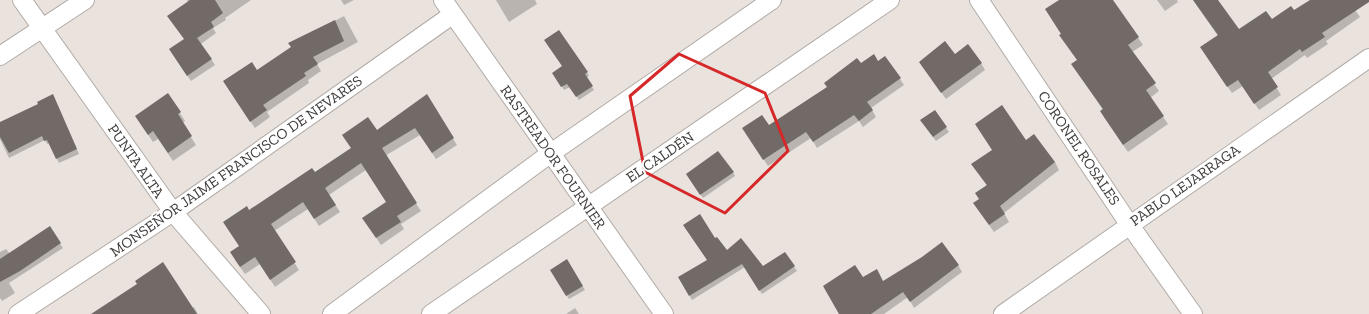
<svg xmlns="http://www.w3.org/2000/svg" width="1369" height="314" font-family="'Zilla Slab',serif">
<rect width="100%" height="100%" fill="#e9e2dd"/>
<!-- shadow -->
<path fill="#0003" d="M187,0H251L225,18L226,20L213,28L216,33L201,44L215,65L191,81L174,56L185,39L188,2Z
M341,0H354L344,5Z
M496,0H535L537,4L509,22Z
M1061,0H1112L1143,45L1132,52L1159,91L1150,98L1168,124L1128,152L1105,119L1101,112L1103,110L1072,64L1078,60L1062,34Z
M1157,0H1177L1178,2L1165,11Z
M1193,0H1217L1238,31L1294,12L1311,0H1348L1360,17L1326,41L1328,44L1307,58L1305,55L1271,79L1281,95L1259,110L1243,86L1232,93L1205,54L1218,36Z
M344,16L358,42L317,64L321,71L308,80L309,83L267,112L270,117L255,128L228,88L257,72L292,47L290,44Z
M955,55L981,63L985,70L946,99L920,63Z
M885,57L904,85L871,108L876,117L863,127L859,121L817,148L811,138L768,166L748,135L769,127L860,65L878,62Z
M587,72L589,76L586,78L594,90L579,100L570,87L564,90L556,77Z
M168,94L185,121L182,123L196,145L173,161L158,139L153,142L141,124Z
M426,96L457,145L436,159L420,135L385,156L421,211L401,224L404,229L381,245L368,225L387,202L366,170L329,195L340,212L319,226L308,209L274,231L299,270L275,287L260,264L245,274L235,260L249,211L315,174Z
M54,100L79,154L59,163L49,143L47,144L45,140L9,158L0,139V123Z
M934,111L949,132L936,141L924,125Z
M1025,142L1055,162L1059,170L1004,213L1009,222L994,232L979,211L980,200L987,186L972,165Z
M733,172L735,176L703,198L689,178Z
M49,227L63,248L9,283L15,293L2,301L0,298V252L6,249L10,254Z
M715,239L727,251L762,267L785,253L797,271L762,294L745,267L692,300L679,278L708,260Z
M567,261L585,290L569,299L551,270Z
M958,265L962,272L914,308L908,297L884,314H842L863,278L883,282Z
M138,285L192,308L194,307L198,314H92Z
M575,308L579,314H566Z"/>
<!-- building -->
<path fill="#716a66" d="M190,0H215L223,13L211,22L214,27L197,38L212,59L187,76L169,49L184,39L167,16Z
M1059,0H1113L1139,37L1128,45L1156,83L1146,90L1164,116L1123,145L1100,111L1103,109L1071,64L1077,60L1059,35L1061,34L1045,9Z
M1193,0H1218L1239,29L1266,11L1272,19L1291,6L1294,10L1310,0H1369V2L1322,33L1325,37L1302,52L1300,49L1268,72L1278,87L1254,104L1238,80L1227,87L1200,47L1218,35Z
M335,20L344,41L313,57L318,64L304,73L306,76L263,105L267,110L250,122L223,81L252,62L257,70L291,47L288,43Z
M559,30L588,72L585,74L593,86L576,97L567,84L561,87L552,73L562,66L544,40Z
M945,41L955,54L968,44L982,63L941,93L919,62Z
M874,54L878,61L885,56L901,78L867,102L873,110L859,121L854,115L813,142L806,132L763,160L742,128L762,115L769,125L827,87L824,83L857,58L861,63Z
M168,93L181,112L178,114L192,136L168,153L153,131L148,135L135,116Z
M53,94L77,149L56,159L47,140L44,141L42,136L9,153L0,137V122L38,104L37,102Z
M427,94L454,138L432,153L415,128L382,148L417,203L397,216L401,222L376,238L362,218L386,202L361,163L325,188L336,205L314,219L303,202L271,224L296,262L270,280L255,257L240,267L230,252L239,246L223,222L247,206L249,210L312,168L315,172L351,148L342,135L368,117L377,130Z
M1002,105L1026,140L1034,134L1055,162L1000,206L1005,214L989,225L973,203L979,199L975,193L987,185L971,164L992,150L975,124Z
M935,110L947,127L933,137L920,120Z
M718,151L734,172L700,195L686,174Z
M700,214L715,238L717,237L727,250L741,238L763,266L785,252L795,266L759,291L742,264L689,296L678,277L707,260L683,225Z
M50,226L61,243L20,271L0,282V259Z
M942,242L959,265L910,302L903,292L871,314H839L823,286L855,265L863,277L877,269L883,281L922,257Z
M567,259L583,286L566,296L550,270Z
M163,262L197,314H91L137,284L135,281Z"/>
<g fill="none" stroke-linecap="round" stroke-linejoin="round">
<!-- street casing -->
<g stroke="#b2aba7" stroke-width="20">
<path id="street" d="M22,0L173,212L261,314
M443,0L664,314
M979,0L1129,224L1193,314
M0,56L85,0
M18,314L173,212L452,15
M332,314L551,153L772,0
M431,314L890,0
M1003,314L1369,58"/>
</g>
<!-- street -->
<use href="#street" stroke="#fff" stroke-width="18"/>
</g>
<!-- marked area -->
<path fill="none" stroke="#d62828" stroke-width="3" stroke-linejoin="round" d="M679,54L765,93L788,151L725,213L645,172L630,96Z"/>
<g text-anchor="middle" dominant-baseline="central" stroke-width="4" stroke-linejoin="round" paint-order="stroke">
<!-- street labels -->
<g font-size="15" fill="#3e3b39" stroke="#fff">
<text transform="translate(1079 148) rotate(56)">CORONEL ROSALES</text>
<text transform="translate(553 157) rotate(55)">RASTREADOR FOURNIER</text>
<text transform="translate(660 157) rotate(-34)">EL CALDÉN</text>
<text transform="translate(136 161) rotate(55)">PUNTA ALTA</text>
<text transform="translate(236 166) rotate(-35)">MONSEÑOR JAIME FRANCISCO DE NEVARES</text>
<text transform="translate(1185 185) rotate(-35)">PABLO LEJARRAGA</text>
</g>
</g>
</svg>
